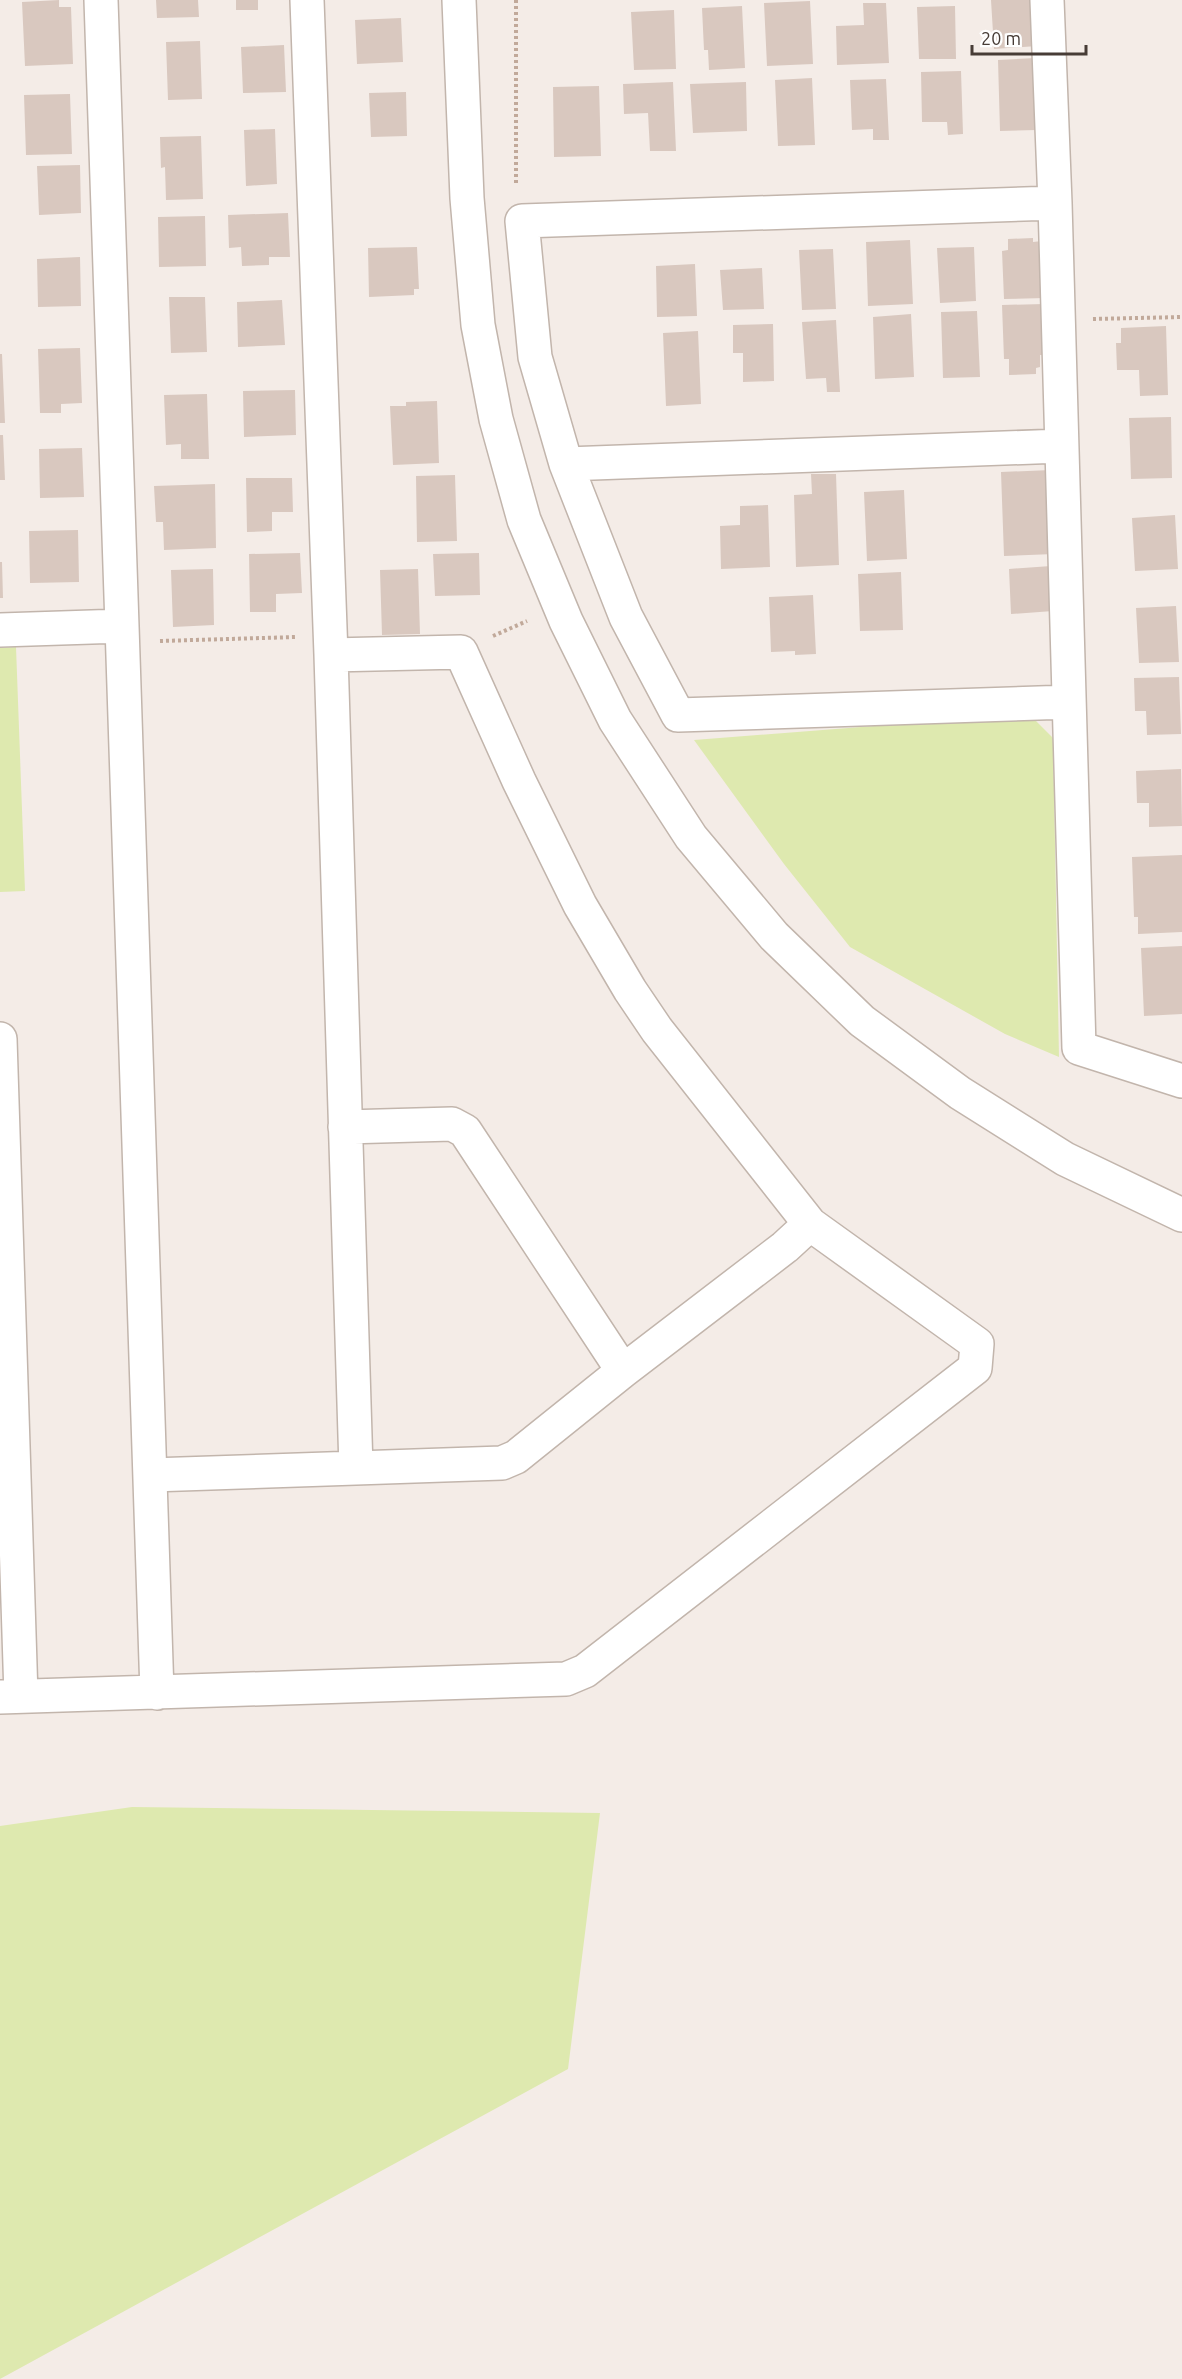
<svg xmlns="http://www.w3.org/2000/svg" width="1182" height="2379" font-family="Ubuntu,sans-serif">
<rect width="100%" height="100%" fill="#f4ece7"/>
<!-- green -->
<path fill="#dee9af" d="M16,647L25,891L0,892V648Z
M1029,714L1053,738L1059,1057L1005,1034L850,947L784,864L694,740Z
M132,1807L600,1813L568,2069L0,2379V1826Z"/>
<!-- building -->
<path fill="#d9c8bf" d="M59,0V7H71L73,64L25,66L22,2Z
M156,0H198L199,17L157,18Z
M236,0H258V10H236Z
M991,0H1035L1037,46L994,49Z
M810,1L813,64L767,66L764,3Z
M863,3H886L889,63L837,65L836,26L864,25Z
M742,6L745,68L709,70L708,50H704L702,8Z
M955,6L956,59H919L917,7Z
M674,10L676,69L634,70L631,12Z
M401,18L403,62L357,64L355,20Z
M200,41L202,99L168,100L166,42Z
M284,45L286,92L243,93L241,47Z
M1035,58L1037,130L1000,131L998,60Z
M961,71L963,134L948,135L947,122H922L921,72Z
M812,78L815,145L778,146L775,80Z
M886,79L889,140H873V129L852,130L850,80Z
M673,82L676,151H650L648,113L624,114L623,84Z
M746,82L747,131L693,133L690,84Z
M599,86L601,156L554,157L553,87Z
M406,92L407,136L371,137L369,93Z
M70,94L72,154L26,155L24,95Z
M275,129L277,184L246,186L244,130Z
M201,136L203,199L166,200L165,167L161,168L160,137Z
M80,165L81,213L39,215L37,166Z
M288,213L290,257H269V265L242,266L241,247L229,248L228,215Z
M205,216L206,266L159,267L158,217Z
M1033,238V242L1042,241L1045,298L1004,299L1002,251L1008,250V239Z
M910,240L913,304L868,306L866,242Z
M417,247L419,289H414V295L369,297L368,248Z
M974,247L976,301L940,303L937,248Z
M833,249L836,309L802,310L799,250Z
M80,257L81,306L38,307L37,259Z
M695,264L697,316L657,317L656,266Z
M762,268L764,309L723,310L720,270Z
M169,297H205L207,352L171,353Z
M282,300L285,345L238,347L237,302Z
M1044,304L1045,355H1040V367L1036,368V374L1009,375V359H1004L1002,305Z
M977,311L980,377L943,378L941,312Z
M911,314L914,377L875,379L873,317Z
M836,320L840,392H827L826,378L806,379L802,322Z
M773,324L774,381L743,382V353H733V325Z
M1166,326L1168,395L1140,396L1139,370H1117L1116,343H1121V328Z
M698,331L701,404L666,406L663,333Z
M80,348L82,403L61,404V413H40L38,349Z
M0,354H2L5,423H0Z
M295,390L296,435L244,437L243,391Z
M207,394L209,459H181V444L166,445L164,395Z
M437,401L439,463L393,465L390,406H406V402Z
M1171,417L1172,478L1131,479L1129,418Z
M0,435H3L5,480H0Z
M82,448L84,497L40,498L39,449Z
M1051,470L1054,554L1004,556L1001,472Z
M811,474H836L839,565L796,567L794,495L812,494Z
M455,475L457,541L417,542L416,476Z
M246,478H292L293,512H272V531L247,532Z
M215,484L216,548L164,550L163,522H156L154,486Z
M904,490L907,559L867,561L864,492Z
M768,505L770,567L721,569L720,526L740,525V506Z
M1175,515L1178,569L1135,571L1132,518Z
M78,530L79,582L30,583L29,531Z
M300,553L302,593L276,594V612H250L249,554Z
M479,553L480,595L435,596L433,554Z
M0,562H2L3,598H0Z
M1051,566L1053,611L1011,614L1009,569Z
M213,569L214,625L173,627L171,570Z
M418,569L420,634L382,635L380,570Z
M901,572L903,630L860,631L858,574Z
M813,595L816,654L795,655V651L771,652L769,597Z
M1176,606L1179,662L1139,663L1136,608Z
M1179,677L1181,734L1147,735L1146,711H1135L1134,678Z
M1181,769L1182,826L1149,827V803H1137L1136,771Z
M1182,855V932L1138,934V917H1134L1132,857Z
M1182,946V1014L1144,1016L1141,948Z"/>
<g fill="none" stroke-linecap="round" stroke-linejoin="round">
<!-- minor casing -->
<g stroke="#c2b5ac" stroke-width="36">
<path id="minor" d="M459,0L467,198L478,325L496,419L524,520L566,621L615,720L691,837L774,936L862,1021L960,1093L1065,1159L1182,1215
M1047,0L1055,203L1079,1048L1182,1081
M1055,203L522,221L535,357L566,464L626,617L678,715L1069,702
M566,464L1061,446
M122,626L157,1693
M0,630L122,626L101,0
M331,655L356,1468
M0,1039L21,1696
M345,1127L452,1124L465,1131L623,1371
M151,1475L502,1463L516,1457L623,1371L785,1247L810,1224
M0,1697L566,1679L585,1671L975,1368L977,1344L810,1224L657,1030L630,990L580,905L519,781L461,652L331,655L307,0"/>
</g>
<!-- path -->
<path stroke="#c1a99a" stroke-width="4" stroke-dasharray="3 3" stroke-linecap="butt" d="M516,0V185
M1093,319L1182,317
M493,636L527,621
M160,641L296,637"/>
<!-- minor -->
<use href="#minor" stroke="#fff" stroke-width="33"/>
</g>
<!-- scale -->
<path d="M972 45v9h114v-9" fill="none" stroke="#473c36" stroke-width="3"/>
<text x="981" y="45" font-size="18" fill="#473c36" stroke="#ffffff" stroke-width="4.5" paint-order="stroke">20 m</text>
</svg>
